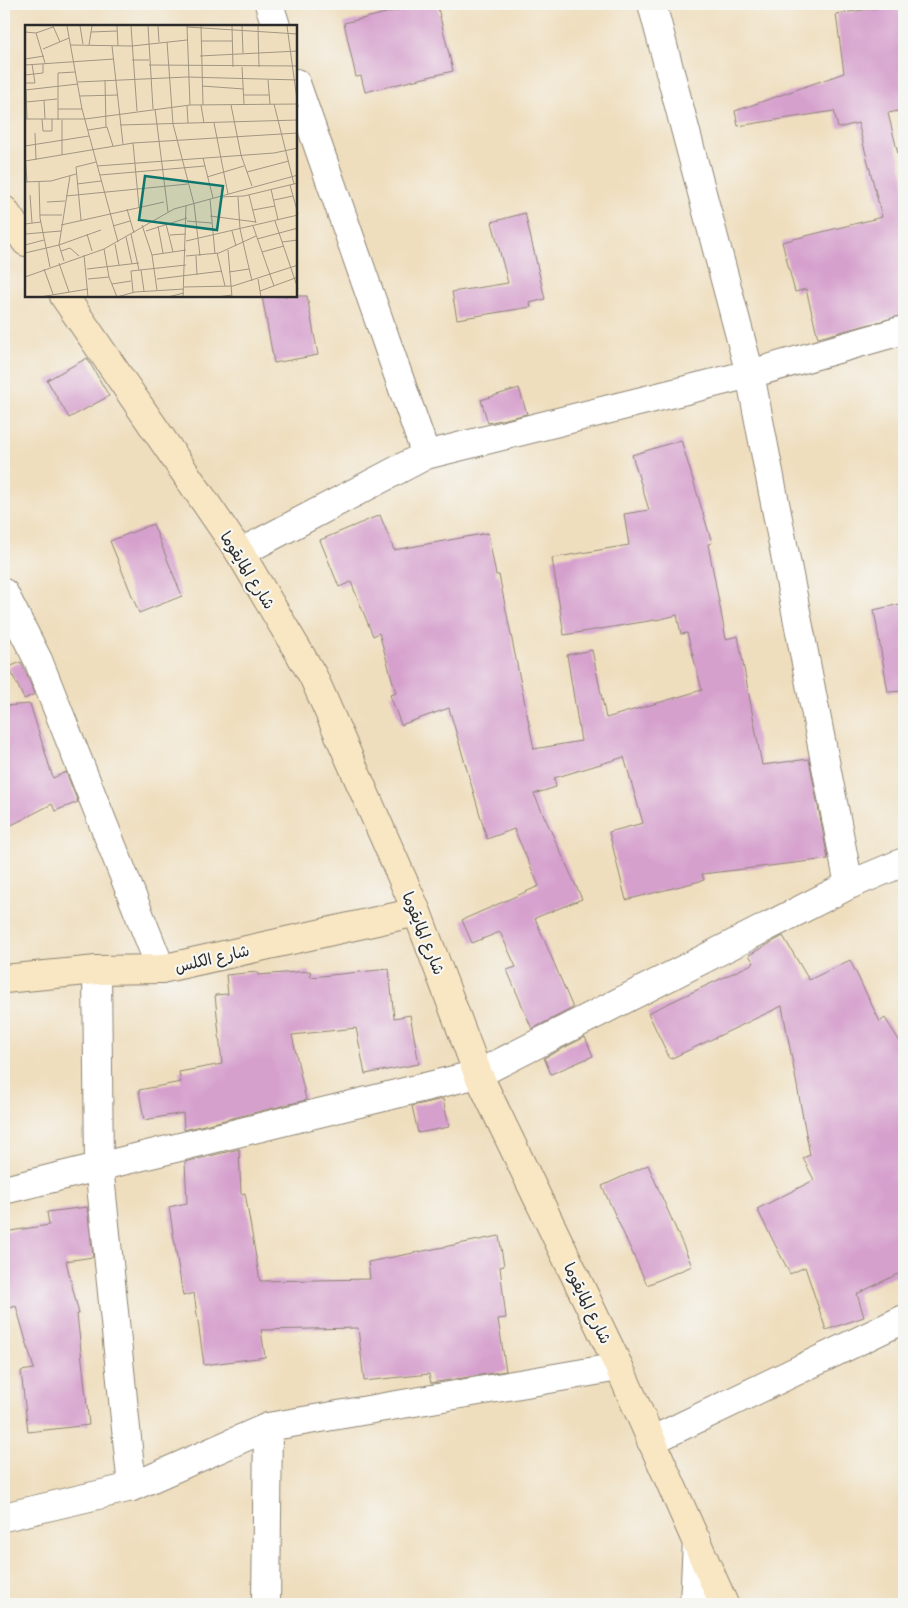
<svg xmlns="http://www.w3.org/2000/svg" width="908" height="1608" font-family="Delius,'Playpen Sans Arabic',sans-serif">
<rect width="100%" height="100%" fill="#f6f6f2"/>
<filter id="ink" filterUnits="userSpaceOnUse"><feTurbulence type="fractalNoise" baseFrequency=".02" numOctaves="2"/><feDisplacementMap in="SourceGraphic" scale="10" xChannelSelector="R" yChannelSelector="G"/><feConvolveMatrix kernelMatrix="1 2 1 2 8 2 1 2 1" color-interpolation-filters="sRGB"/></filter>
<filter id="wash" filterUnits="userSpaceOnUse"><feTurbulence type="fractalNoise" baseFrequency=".0096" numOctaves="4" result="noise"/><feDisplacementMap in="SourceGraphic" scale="20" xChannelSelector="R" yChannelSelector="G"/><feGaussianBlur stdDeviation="1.12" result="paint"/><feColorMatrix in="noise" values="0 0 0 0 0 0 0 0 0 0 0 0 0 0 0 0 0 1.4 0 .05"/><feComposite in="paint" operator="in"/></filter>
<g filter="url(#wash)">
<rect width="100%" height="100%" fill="#efdebe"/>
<g id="blocks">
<!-- building -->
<path fill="#d6a0cd" d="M424,4H437L453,71L365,92L361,76L356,77L344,23Z
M904,4V110L888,113L904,178V315L818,338L806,289L795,292L782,242L882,217L858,123L838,128L834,111L738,126L735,111L844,73L836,14Z
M525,213L545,299L530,303L531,307L457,319L452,292L508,283L492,222Z
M262,296H307L318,355L274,363Z
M87,358L109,396L69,418L47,380Z
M519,388L527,414L488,423L481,400Z
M681,440L712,543L708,544L726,639L738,636L762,765L809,759L828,859L702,874L704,880L626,900L609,832L643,823L624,757L554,778L556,787L534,794L582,899L535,918L573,1008L532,1029L507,970L516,967L500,932L472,943L462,920L539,886L514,829L487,839L449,708L401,725L390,695L396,693L379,633L373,636L351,582L339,587L320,540L380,515L394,550L488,533L496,575H499L534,749L581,741L567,655L592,650L606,718L702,690L687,633L681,634L677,615L661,619L564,635L552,558L629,545L624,514L649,510L632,455Z
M153,524L182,596L139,613L110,541Z
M904,603V691L888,692L874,610Z
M21,662L35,694L24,699L9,667Z
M30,704L53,778L66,772L78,802L55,811L52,804L4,829V706Z
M783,936L809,980L850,960L880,1022L885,1018L904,1048V1271L857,1294L864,1317L826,1330L805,1267L790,1274L757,1209L814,1180L803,1158L810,1155L782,1006L670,1059L648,1013L754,963L749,955Z
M389,969L394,1018L410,1015L419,1064L365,1074L356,1028L292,1035L306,1100L184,1130L183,1113L144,1120L139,1090L181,1082L179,1072L222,1064L215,995L228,994L226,975L257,972L258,975L310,971L311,977Z
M585,1037L593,1056L551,1074L544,1058Z
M443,1099L449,1127L418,1133L412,1106Z
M239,1149L241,1194L245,1193L260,1281L370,1279L368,1262L499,1236L504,1266L500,1267L506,1318L498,1319L506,1371L431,1383L429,1374L364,1381L358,1328L261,1330L265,1357L204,1365L194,1293L183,1296L169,1207L187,1203L185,1162Z
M648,1165L692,1266L647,1285L602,1186Z
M87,1207L93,1257L66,1261L79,1314H77L89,1425L28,1432L21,1371L34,1369L16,1306L4,1310V1232L49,1225L47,1212Z"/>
</g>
</g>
<g filter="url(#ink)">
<use href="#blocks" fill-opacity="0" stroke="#8d8474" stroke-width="1"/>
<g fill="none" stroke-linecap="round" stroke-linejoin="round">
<!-- street casing -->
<g stroke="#8d8474" stroke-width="30">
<path id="street" d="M269,4L276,26
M652,4L750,374L849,885
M296,83L426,455
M240,553L426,455L750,374L904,330
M4,593L38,660L161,969
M97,970L99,1166L132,1487
M4,1190L478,1074L849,885L904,862
M651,1441L904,1319
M4,1517L132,1487L268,1427L619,1367
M266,1604L268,1427
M694,1604L697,1541"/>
</g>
<!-- secondary casing -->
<g stroke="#8d8474" stroke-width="30">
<path id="secondary" d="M4,210L26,242
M64,296L240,553L313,676L417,912L478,1074L619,1367L724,1604
M4,979L97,970L161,969L417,912"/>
</g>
<!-- street -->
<use href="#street" stroke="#fff" stroke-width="28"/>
<!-- secondary -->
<use href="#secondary" stroke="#f9e7c3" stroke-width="28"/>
</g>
</g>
<g text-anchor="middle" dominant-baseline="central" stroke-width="4.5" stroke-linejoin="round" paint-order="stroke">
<!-- street labels -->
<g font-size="16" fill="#2b2b2b" stroke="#f6f6f2">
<text transform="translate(248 570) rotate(58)">شارع المايقوما</text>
<text transform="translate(424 933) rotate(68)">شارع المايقوما</text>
<text transform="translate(212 958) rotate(-13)">شارع الكلس</text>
<text transform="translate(588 1303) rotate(64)">شارع المايقوما</text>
</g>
</g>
<!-- overview -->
<g transform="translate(25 25)">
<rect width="272" height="272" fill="#efdebe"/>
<path fill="none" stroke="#a19683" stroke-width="1" d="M28,1L35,17M42,1L57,84L93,217M55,1L58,19M92,1L93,21M106,1L112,86M123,1L128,84M133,1L134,17M162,1L165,80M176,1L178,80M207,1L208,42M217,1L218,28M233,1L234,42M262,1L273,82M162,2L273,9M0,7L11,8L20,38M66,7L92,6M11,8L28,2M176,16H208M142,17L148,99L169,179L175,231M46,20L107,21L162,15M64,20L67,1M87,21L98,119M18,24L44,13M175,31L273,26M0,34L19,31M107,35H124M0,40L89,34M124,40L273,41M217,42L219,79M0,50L18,48V39M80,55L81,102M243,55L245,79M53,57L162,52L273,55M0,58H10L7,39M177,61L219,64M0,65L53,59M1,65L2,94M219,70H244M55,71L93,70M19,75L20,94M1,77L32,74M249,79L269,159M176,80L179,98M206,80L216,130L227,161M162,81L163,98M33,84H57M130,84L143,187M0,94H60L165,80L273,79M17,94L18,106H27V94M33,95V48L50,47M37,95V130M189,98L203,169M95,100L273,95M63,105L82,102L88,121M10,108L11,135M108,118L114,182M0,121L64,111M0,127L2,157M178,133L188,173M0,136L108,118L273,108M72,141L249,128L273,123M222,147L264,136M75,150L180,141M182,152L219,141M0,157L26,156L51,149M14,157L15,193L25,242M52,159L76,156M265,160L273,189M246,164L253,195M5,170L7,198M224,170L231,198M41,171L163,159M195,172L219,171L273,158M213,172L215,204L227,256M185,174L190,229M249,175L268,171M22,177L40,176M102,184L109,208M228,185L250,181M15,190H37M185,191L231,197M56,195L51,142L71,137M162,196L187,198M250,196L273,264M0,199L16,197M141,199L148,227M36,200L139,177M117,200L127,230L132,265M88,201L105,196M133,201L138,228M228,201L249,261M121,206L162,193M207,206L211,221M0,209L36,206M62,209L67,226M106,209L114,245M145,210L161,209M101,212L107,239M232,214L273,203M161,216L273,190M257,217L273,215M90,219L94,240M0,220L19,215M79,224L84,252L92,272M203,225L207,272M36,226L45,223L54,231M237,227L259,221M0,228L34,220L45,151M192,228L200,261M59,230L63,272M127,230L161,225M161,231L194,228L231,211M171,231L172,250M39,236L34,220L76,205M34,238L44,267M19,244L28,269M62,244L114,238M116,245L119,266M204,247L224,244M0,252L79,224L149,184L273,150M63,254L84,252M132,254L197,246M233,254L236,272M87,259L106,256M159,262L208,261L273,240M235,266L273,252M108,267L106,246L161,240M15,272L63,264M92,272L110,267L159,264M143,272L159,268M158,272L161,181M192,272L207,270"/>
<path fill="#0f766e" fill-opacity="0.15" stroke="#0f766e" stroke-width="2.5" d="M120,151L198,161L192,205L114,195Z"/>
<rect width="272" height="272" fill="none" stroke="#2b2b2b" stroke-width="2.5"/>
</g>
<!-- margin -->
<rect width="908" height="1608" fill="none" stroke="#f6f6f2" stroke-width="20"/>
</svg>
